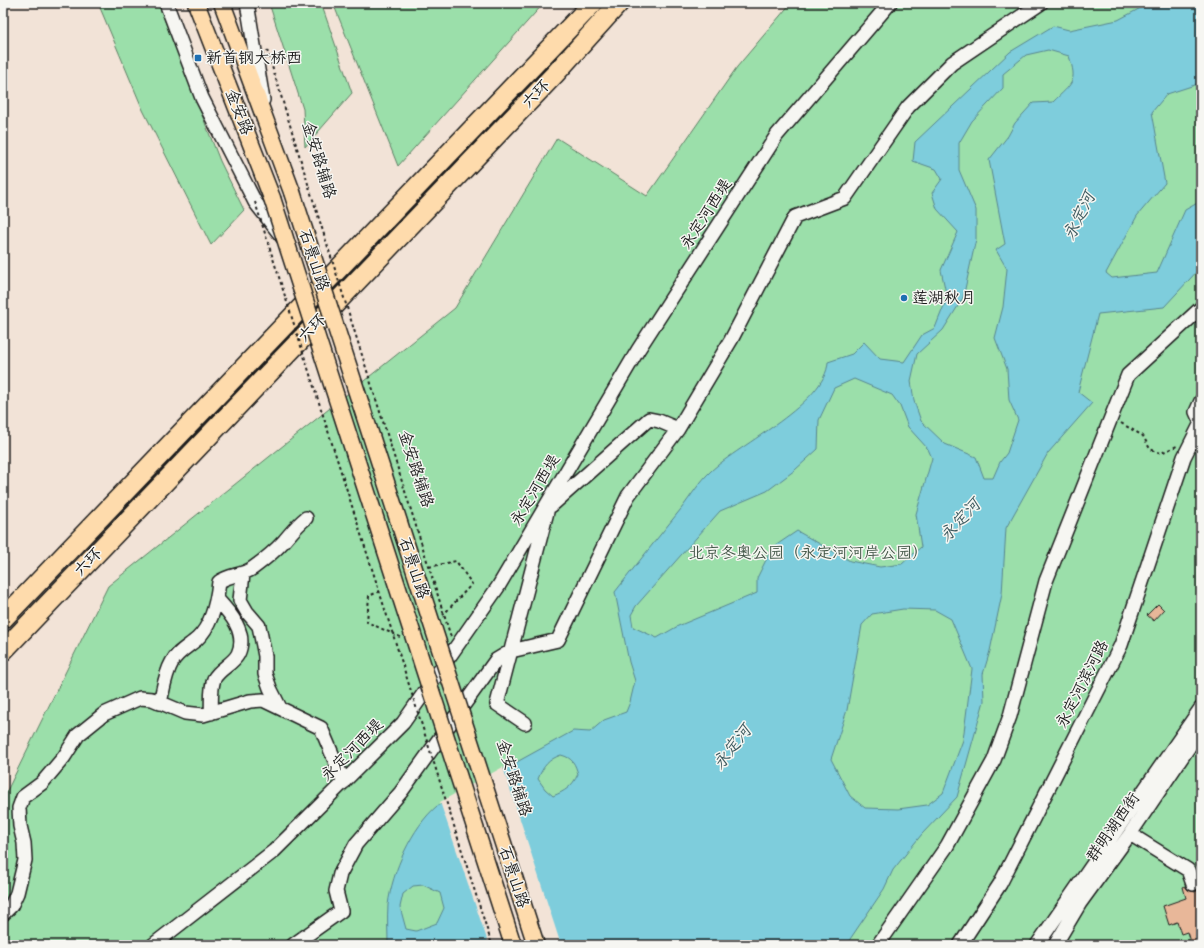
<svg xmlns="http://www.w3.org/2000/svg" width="1204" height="948" font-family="Caveat,'LXGW WenKai TC',sans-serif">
<rect width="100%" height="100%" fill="#f2e3d7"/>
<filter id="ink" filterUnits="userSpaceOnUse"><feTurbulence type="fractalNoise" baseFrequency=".025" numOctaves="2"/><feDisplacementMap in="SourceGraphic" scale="8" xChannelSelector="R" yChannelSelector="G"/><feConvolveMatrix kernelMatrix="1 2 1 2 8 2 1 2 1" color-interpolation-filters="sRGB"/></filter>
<g filter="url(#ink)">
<!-- green -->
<path fill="#9bdfaa" stroke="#5c7e63" d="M98,3H158L220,161L244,210L211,245L143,110Z
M269,3H321L352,93L305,147L303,109Z
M333,3H544L398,166Z
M791,3H1201V715L1042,945H3V799L108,586L455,308L557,138L647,196L737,67Z
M1201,721V945H1053Z"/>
<!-- water -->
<path fill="#7ecddc" stroke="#57868f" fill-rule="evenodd" d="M1150,3H1201V83L1167,94L1152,112L1165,183L1137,216L1106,273L1112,278L1157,273L1185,210L1201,201V267L1164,307L1098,314L1078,392L1092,403L1048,453L1006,528L1002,594L990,651L983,674L984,701L957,797L922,834L893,870L884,889L846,945H388C388,932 387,918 388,905C392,872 412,827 437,806L573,731L590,732L604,720L626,712L630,702L635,681L629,662L615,592C637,564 659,536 681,509C691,496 700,481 711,471C740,444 826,403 828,362L852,354L864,342L880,359L904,362L922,335L935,328L947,298L941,270L958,232L937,209L932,193L942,179L936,169L913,161L915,142L1010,52L1053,26L1069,30L1118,20ZM1048,50L1069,56C1078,83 1072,83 1053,102L1033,103L1015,123L1008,136L989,160L1005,244L996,250L1007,269L1003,307L995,338L1007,369L1009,400L1018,420L1007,453L1000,462L993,478H984L976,457L945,444L921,421L914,401L911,381L917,354L943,330L963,298L976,239V210L959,170V143L972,121L1003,88V74L1026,55ZM854,379L892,395L900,406L908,427L928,449L932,458L916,514L921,547L902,564L880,567L850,561L797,531L772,548L757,578V593L678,626L657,638L633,627L631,615L636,606L720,511L767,491L795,470L818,449L819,420L834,388ZM903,609L935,610L951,619L972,669L963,740L943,793L927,805L898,809L865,808L850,796L831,759L847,710L862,625L872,614ZM561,755C573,758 575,764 578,774C572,787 565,791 553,796L545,789L538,779C543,766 549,759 561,755ZM423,885L440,893L444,908L437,923L416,931L406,929L400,907L403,894L413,886Z"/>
<!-- pier -->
<path fill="#f2e3d7" d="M503,767L561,945H489L440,802Z"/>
<!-- building -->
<path fill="#e8b799" stroke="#1c1c1c" d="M1158,604L1164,610L1154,621L1147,615Z
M1201,881V945H1191L1187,932L1181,934L1177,922L1169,925L1163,906L1186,898L1183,887L1185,886L1188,890L1195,892L1199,889Z"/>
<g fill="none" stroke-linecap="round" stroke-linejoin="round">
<!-- minor casing -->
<g stroke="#1c1c1c" stroke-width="16">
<path id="minor" d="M166,3L202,98L255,202L283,238
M247,3L263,100
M1201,423L1196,412L1201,401
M551,506L649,419L659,421L678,429
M243,574L240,600L247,612L259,626L265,656V674L270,688L280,708
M160,703C163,690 165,674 172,662C177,652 189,646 197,639C212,625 217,601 219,582C230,574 242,576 253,568C264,560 275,551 284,541C291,533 297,525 306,518
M211,713C212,701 210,690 214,679C219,669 233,664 238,654C248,633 230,613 217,599
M525,723L497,704L547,512
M1130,834L1188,870L1193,884
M3,914L11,906L17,893L25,860L24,843L20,826L19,808L23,797L42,783L64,757L78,735L104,714L140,698L152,699L185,713L203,715L250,701L263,700L321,728L344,782
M153,945L274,851L403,723L498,587L638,350L777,135L890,3
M293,945L341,911L336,891L340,874L356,844L401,792L496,660L511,651L558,640L628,496L678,429L731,340L795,217L845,198L908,107L952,63L1041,3
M878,945L947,846L994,760L1010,716L1046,581L1128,375L1201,308
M960,945L1000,884L1121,645L1184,457L1201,423
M1037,945L1201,708
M1055,945L1080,903L1130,834L1201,729"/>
</g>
<!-- major casing -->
<g stroke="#1c1c1c" stroke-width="19">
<path id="major" d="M196,3L272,198
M222,3L292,192"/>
</g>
<!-- highway casing -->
<g stroke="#1c1c1c" stroke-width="22">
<path id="highway" d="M3,619L593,3
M3,651L555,74L619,3"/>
</g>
<!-- path -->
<path stroke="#1c1c1c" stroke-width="2" stroke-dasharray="3 3" stroke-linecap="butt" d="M267,50L309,187
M1121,423L1143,436L1150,449L1161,453L1177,446
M429,567L456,561L472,584L443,615
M380,591L369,596L367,622L400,637"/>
<!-- minor -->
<use href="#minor" stroke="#f6f6f2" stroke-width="13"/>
<!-- major -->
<use href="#major" stroke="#fedbac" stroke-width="16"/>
<!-- highway -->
<use href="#highway" stroke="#fedbac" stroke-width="19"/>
<!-- major-bridge casing -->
<g stroke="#1c1c1c" stroke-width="19" stroke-linecap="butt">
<path id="major-bridge" d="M292,192L536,945
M272,198L513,945"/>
</g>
<!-- path-bridge -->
<path stroke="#1c1c1c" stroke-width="2" stroke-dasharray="3 3" stroke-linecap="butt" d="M309,187L451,637
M255,202L492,945"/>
<!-- major-bridge -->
<use href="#major-bridge" stroke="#fedbac" stroke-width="16"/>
</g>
</g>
<!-- markers -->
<g fill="#1f6fb2" stroke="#f6f6f2" stroke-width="1.5">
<rect x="194" y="54" width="8" height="8" rx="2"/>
<circle cx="904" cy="298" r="4"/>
</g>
<g text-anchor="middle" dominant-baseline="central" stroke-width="3" stroke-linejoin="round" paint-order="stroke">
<!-- poi labels -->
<g font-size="16" fill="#1c1c1c" stroke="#f6f6f2" text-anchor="start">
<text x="206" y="58">新首钢大桥西</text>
<text x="912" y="298">莲湖秋月</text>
</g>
<!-- street labels -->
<g font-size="16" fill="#1c1c1c" stroke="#f6f6f2">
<text transform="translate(536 94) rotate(-46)">六环</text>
<text transform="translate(239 112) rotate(69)">金安路</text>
<text transform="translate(319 160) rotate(73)">金安路辅路</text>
<text transform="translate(706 214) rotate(-57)">永定河西堤</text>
<text transform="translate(314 260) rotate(72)">石景山路</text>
<text transform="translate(312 328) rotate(-46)">六环</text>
<text transform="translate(416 469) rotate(72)">金安路辅路</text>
<text transform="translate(535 490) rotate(-59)">永定河西堤</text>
<text transform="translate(88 562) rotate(-46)">六环</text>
<text transform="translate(414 568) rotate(72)">石景山路</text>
<text transform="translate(1082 684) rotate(-63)">永定河滨河路</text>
<text transform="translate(352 750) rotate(-45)">永定河西堤</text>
<text transform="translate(514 778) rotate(72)">金安路辅路</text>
<text transform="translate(1113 827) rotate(-55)">群明湖西街</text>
<text transform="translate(514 877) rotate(72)">石景山路</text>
</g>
<!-- park labels -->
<g font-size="16" fill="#425647" stroke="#f6f6f2">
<text x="808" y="553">北京冬奥公园（永定河河岸公园）</text>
</g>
<!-- water labels -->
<g font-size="17" font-style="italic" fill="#3e5a5f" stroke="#f6f6f2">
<text transform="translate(1079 216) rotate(-64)">永定河</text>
<text transform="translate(960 520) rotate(-47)">永定河</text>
<text transform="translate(732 747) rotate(-52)">永定河</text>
</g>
</g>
<!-- margin -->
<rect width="1204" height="948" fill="none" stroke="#f6f6f2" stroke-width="16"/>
<rect x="8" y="8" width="1188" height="932" fill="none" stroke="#1c1c1c" stroke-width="1.5" filter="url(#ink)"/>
</svg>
